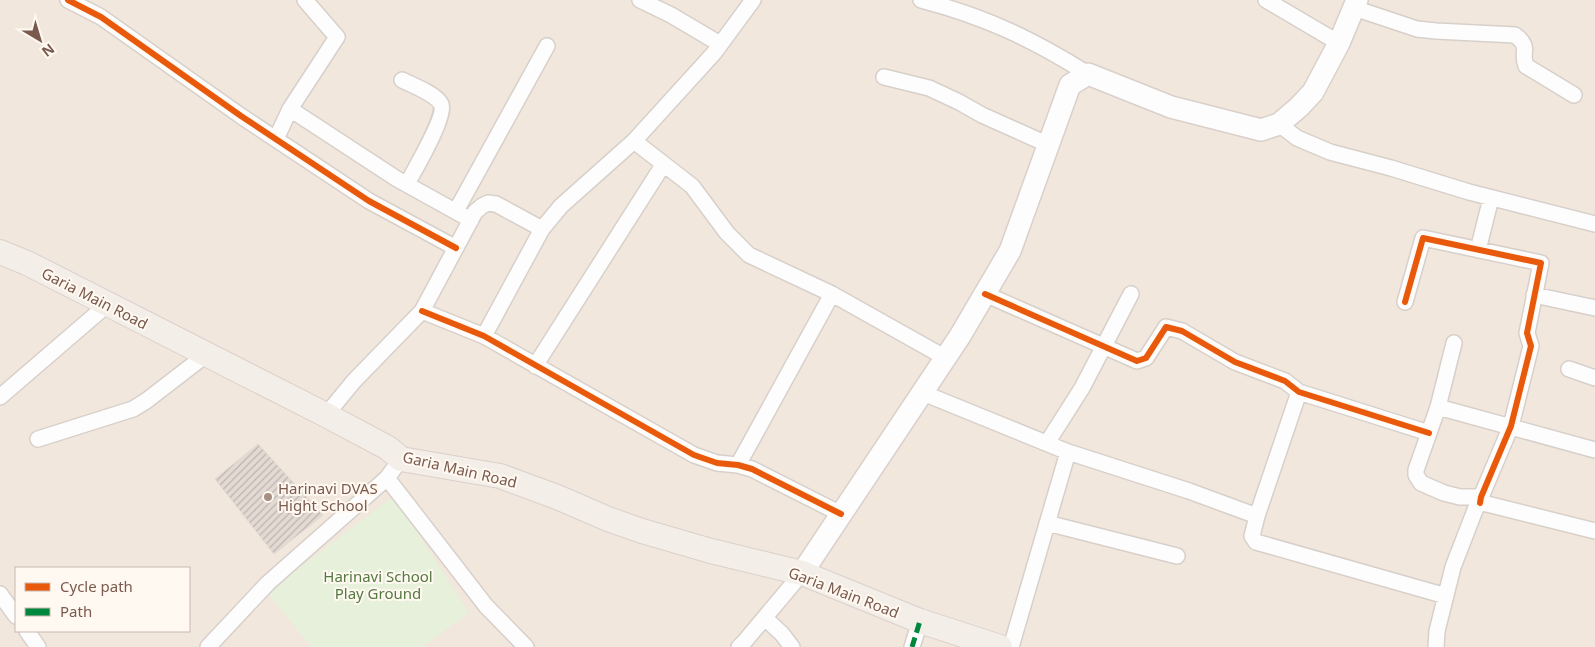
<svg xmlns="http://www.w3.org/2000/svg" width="1595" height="647" font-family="'Noto Sans',sans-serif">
<defs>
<pattern id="building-hatch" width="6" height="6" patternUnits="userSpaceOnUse" patternTransform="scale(1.25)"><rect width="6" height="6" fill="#e4dad4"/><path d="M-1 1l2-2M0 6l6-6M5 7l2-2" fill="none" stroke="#beb4ae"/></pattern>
</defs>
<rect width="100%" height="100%" fill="#f9f4ef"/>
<!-- residential -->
<path fill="#f2e7dd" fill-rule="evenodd" d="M0,0H1595V647H0ZM16,568H189V631H16Z"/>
<!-- park -->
<path fill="#e7f0da" d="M394,496L469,613L423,647H311L267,592Z"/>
<!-- building -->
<path fill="url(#building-hatch)" stroke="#e2d7d1" d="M258,444L323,515L274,554L215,479Z"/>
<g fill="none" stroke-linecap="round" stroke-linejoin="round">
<!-- minor casing -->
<g stroke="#d7d0ca" stroke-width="18">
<path id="minor" d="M68,0L101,17L241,116L369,201L456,248
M640,0L671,15L720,44
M921,0C986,17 1032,39 1088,74
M1266,0L1339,43
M1354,8L1417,29L1436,31L1515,35C1532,48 1520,52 1526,66L1574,95
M884,77L929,88L959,102L982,115L1049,145
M402,80C412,85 436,94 441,104C447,115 414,171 407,184
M290,109L397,179L471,220
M1279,124L1297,138L1330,152L1391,168L1469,192L1595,224
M276,139L290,109L337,37L305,0
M634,141L692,186L727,233L749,255L832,294L946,358
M456,211L547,46
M1478,250L1491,198
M985,294L1137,361L1146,358L1166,327L1182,331L1235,362L1285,381L1299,392L1429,433
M1534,295L1595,308
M1405,302L1423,238L1541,263L1527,333L1531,346L1511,426L1481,497L1480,503
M422,311L484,336L694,455L717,463L738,465L752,469L841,514
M484,336L542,229L561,206L634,141L714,53L753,0
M1454,343L1438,407L1416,470V475L1421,483L1444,493L1460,497H1481
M535,366L663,165
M1569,369L1595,378
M923,393L1068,452L1189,491L1257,516L1299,392
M0,397L108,304
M1438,407L1595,450
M326,415L354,381L422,311L475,212L482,206L488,203L496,204L542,229
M38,439L133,409L146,401L207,354
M1047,443L1082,388L1131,294
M738,465L832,294
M387,478L486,606L526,647
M1257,516L1252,536L1256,542L1446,596
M1047,523L1177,556
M0,594L16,616
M765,618L782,634L792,647
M27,631L38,647
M208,647L268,583L387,478L401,459
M739,647L745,641L802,573
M912,647L920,621
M1011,647L1068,452
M1436,647L1437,631L1453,567L1477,505L1480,503L1487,504L1595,531"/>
</g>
<!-- secondary casing -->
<g stroke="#d9d0cb" stroke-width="24">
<path id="secondary" d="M802,573L960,336L1010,251L1070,85L1088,74L1171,107L1261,130L1279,124L1299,107L1313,92L1339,43L1357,0"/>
</g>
<!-- primary casing -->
<g stroke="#dad0cc" stroke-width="26">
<path id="primary" d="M0,252L27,263L326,415L388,448L401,459L500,476L557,497L608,519L642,531L711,551L802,573L920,621L1000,647"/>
</g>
<!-- minor -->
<use href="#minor" stroke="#fefdfd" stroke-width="15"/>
<!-- secondary -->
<use href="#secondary" stroke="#fefdfd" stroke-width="21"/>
<!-- primary -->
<use href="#primary" stroke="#f3eee7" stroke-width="24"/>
<!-- quiet -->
<path stroke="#00873e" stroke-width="5" stroke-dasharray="10 5" stroke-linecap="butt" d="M912,647L920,621"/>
<!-- cycleway casing -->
<g stroke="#fff9f2" stroke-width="9">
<path id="cycleway" d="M68,0L101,17L241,116L369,201L456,248
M985,294L1137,361L1146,358L1166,327L1182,331L1235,362L1285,381L1299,392L1429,433
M1405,302L1423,238L1541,263L1527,333L1531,346L1511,426L1481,497L1480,503
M422,311L484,336L694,455L717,463L738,465L752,469L841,514"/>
</g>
<!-- cycleway -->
<use href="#cycleway" stroke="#e8590c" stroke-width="6"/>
</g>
<!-- markers -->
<circle fill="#a69086" stroke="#fff9f2" stroke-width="2" cx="268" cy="497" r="5"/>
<g text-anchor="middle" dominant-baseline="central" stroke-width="4" stroke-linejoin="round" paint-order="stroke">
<!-- street labels -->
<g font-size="15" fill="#7a5a4d" stroke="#fff9f2">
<text transform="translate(95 298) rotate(27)">Garia Main Road</text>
<text transform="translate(460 469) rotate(13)">Garia Main Road</text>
<text transform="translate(844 592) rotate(21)">Garia Main Road</text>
</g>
<!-- poi labels -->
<g font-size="15" fill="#7a5a4d" stroke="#fff9f2" text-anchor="start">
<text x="278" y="488">Harinavi DVAS<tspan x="278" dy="17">Hight School</tspan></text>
</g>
<!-- park labels -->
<g font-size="15" fill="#557a41" stroke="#fff9f2">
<text x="378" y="576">Harinavi School<tspan x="378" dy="17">Play Ground</tspan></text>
</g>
</g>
<!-- legend -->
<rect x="15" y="567" width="175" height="65" fill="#fff9f2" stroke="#cab9b0"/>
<rect x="25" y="583" width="25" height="8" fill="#e8590c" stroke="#cab9b0"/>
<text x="60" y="592" font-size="15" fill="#7a5a4d">Cycle path</text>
<rect x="25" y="608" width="25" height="8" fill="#00873e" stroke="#cab9b0"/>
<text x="60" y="617" font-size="15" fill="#7a5a4d">Path</text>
<!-- north arrow -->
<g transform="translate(40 40) rotate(142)" stroke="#fff9f2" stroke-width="4" paint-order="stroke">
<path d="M0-4L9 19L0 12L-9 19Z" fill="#7a5a4d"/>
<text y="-8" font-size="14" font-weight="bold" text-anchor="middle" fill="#7a5a4d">N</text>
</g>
</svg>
